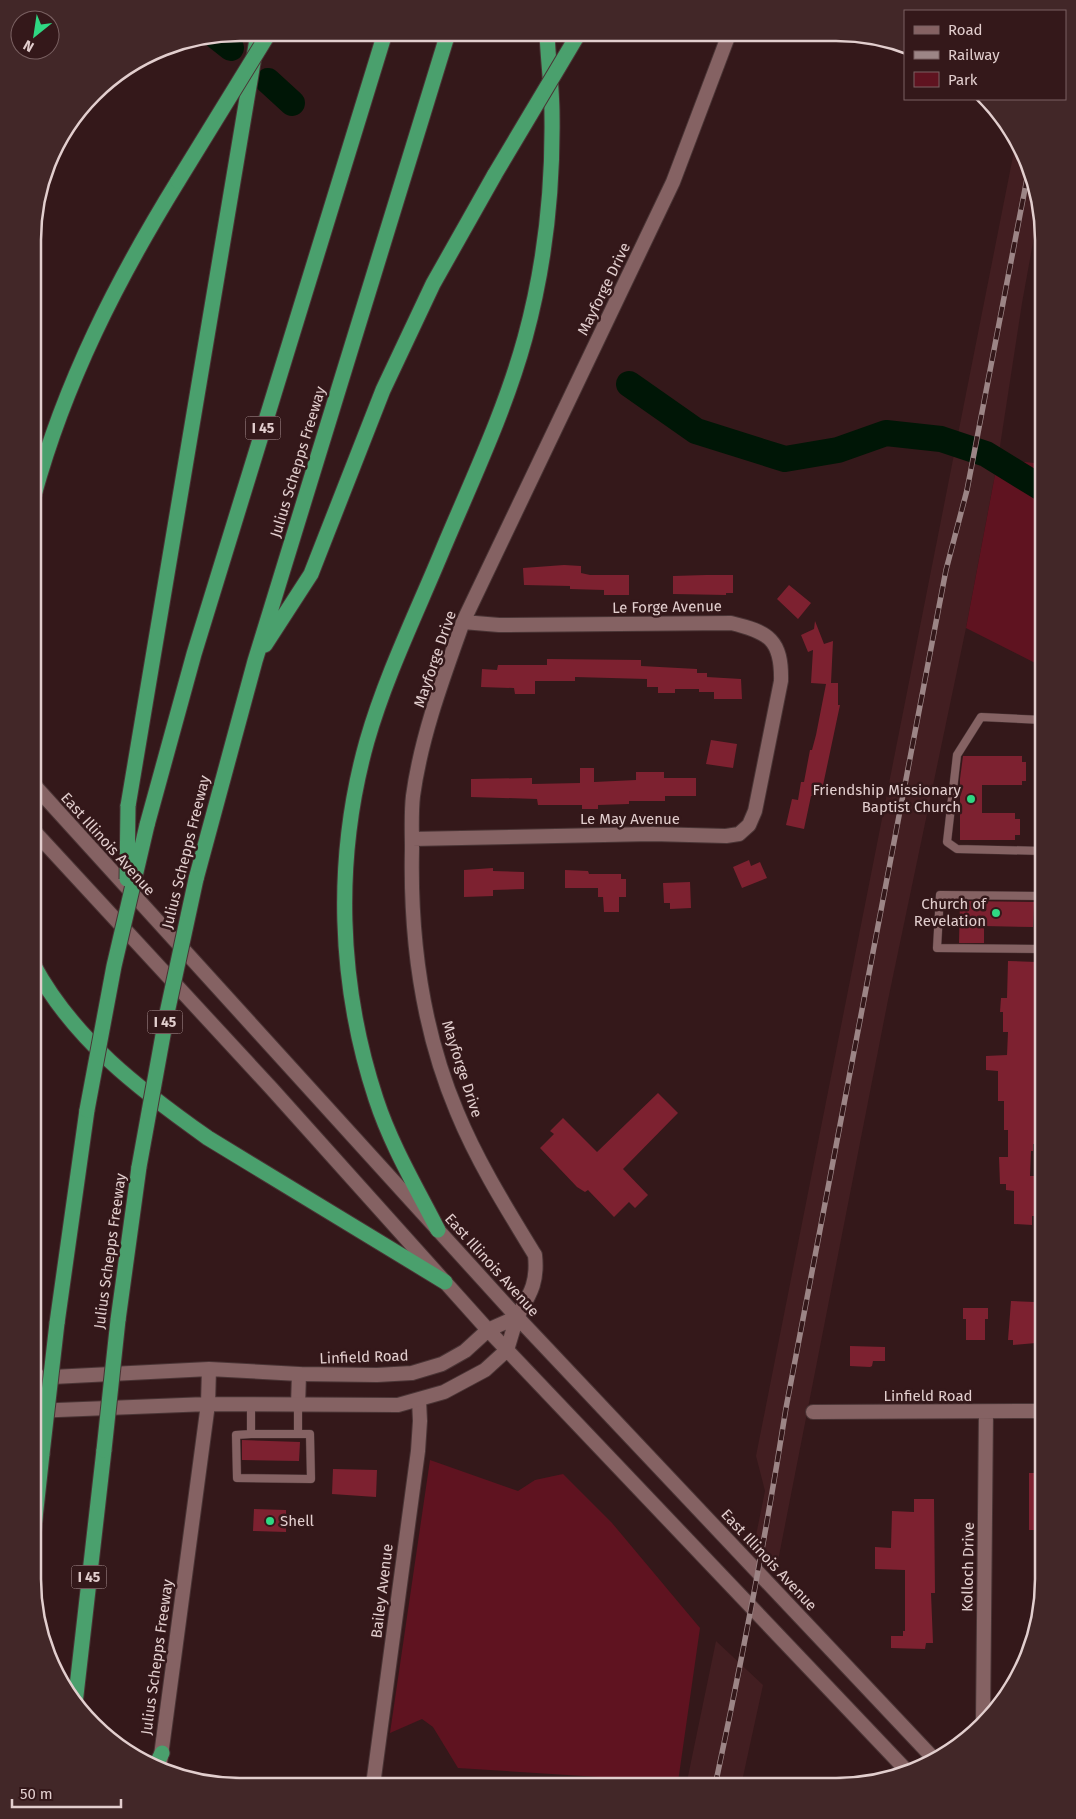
<svg xmlns="http://www.w3.org/2000/svg" width="1076" height="1819" font-family="'Fira Sans',sans-serif">
<rect width="100%" height="100%" fill="#34181a"/>
<!-- built -->
<path fill="#421e21" d="M1016,141L1028,161L1038,215L1022,303L998,459L966,628L888,1000L776,1571L752,1555L765,1491L756,1456Z
M716,1641L763,1685L741,1786H686Z"/>
<!-- green -->
<path fill="#5f1320" d="M998,459L1043,464V667L966,628Z
M430,1460L518,1491L535,1480L563,1474L612,1523L700,1628L678,1782L458,1768L433,1727L422,1719L390,1733Z"/>
<g fill="none" stroke-linecap="round" stroke-linejoin="round">
<!-- river -->
<path stroke="#001606" stroke-width="26" d="M217,37L231,48
M268,81L292,103
M629,384L696,431L785,459L838,450L886,433L941,439L986,454L1043,489"/>
</g>
<!-- building -->
<path fill="#7d2130" d="M564,565L581,566V573L590,575H629V595H604V590L570,589V586L524,585L523,568Z
M706,575H733V593H726V595L673,594V576Z
M789,585L811,603L798,619L777,599Z
M815,621L824,644L833,641L831,683H838V705H840L822,790H818L817,797L811,796L804,829L786,825L792,799L798,800L801,782H804L810,750H812L816,735L826,684L811,683L813,650L808,652L801,635L814,629Z
M547,659L641,660V666L697,669V673H707V677L741,679L742,699H714V692H699V689H675V693H658V687H647V679L575,677V681H535V694H515L514,688L481,687L482,669L497,670L498,665H547Z
M711,740L737,744L733,768L706,764Z
M963,756H1022V762H1026V781H1022V785H982V813H1015V819H1020V835H1015V840H960V779Z
M580,768H594V782L636,780V772H664V778H696V796H665V801H629V804L598,805V809H582V805H538L537,799L471,797V779L532,778V784L580,783Z
M749,860L751,866L760,862L767,878L742,888L733,867Z
M493,868V871L524,872V889L493,890V896L464,897V870Z
M565,870L588,871L589,874H621V879H626V897H619V912H604L603,897H598V888H565Z
M690,882L691,908L670,909V903H664L663,883Z
M960,901L1034,902L1033,927L984,926V943H959Z
M1008,961L1036,962L1039,998L1038,1033L1036,1032V1144H1033V1151H1031L1030,1176H1035V1216H1032V1225L1014,1224V1191L1006,1190V1184H1000L999,1157H1008V1130H1004V1101H998V1071L986,1070V1056L1007,1055L1008,1032H1003V1012H1000L1001,998H1007Z
M658,1093L678,1113L623,1169L648,1195L635,1208L629,1202L614,1217L588,1190L585,1192L577,1187L540,1148L554,1134L550,1131L563,1118L597,1152Z
M1011,1301L1034,1302L1036,1343L1013,1345V1340H1008Z
M963,1308H988V1319H985V1340H966V1319H963Z
M850,1346L885,1347V1361H873L872,1366L870,1367L850,1366Z
M242,1440L300,1442L299,1461L242,1460Z
M333,1469L377,1470L376,1497L332,1494Z
M1029,1473H1043V1530H1029Z
M914,1499H934L935,1593H931L933,1643H926L925,1649L891,1648V1636H903V1631H905V1570L875,1569V1547L891,1548L892,1511L914,1512Z
M254,1509L286,1510V1532L253,1531Z"/>
<g fill="none" stroke-linecap="round" stroke-linejoin="round">
<!-- service casing -->
<g stroke="#4a3435" stroke-width="9">
<path id="service" d="M1039,720L1043,776
M1043,851L957,849L947,842L957,755L981,717L1043,720
M1043,949L937,948L940,895L1043,896
M251,1405V1434L236,1435L237,1478L311,1479L310,1434H298V1406
M251,1434H298"/>
</g>
<!-- minor casing -->
<g stroke="#4a3435" stroke-width="16">
<path id="minor" d="M412,839L652,834L726,836L739,834L749,825L755,811L781,681C782,640 769,632 731,623L499,625L463,622
M517,1317C530,1294 538,1283 535,1255C507,1209 478,1163 457,1112C422,1029 410,939 412,849C412,832 411,813 413,796C421,737 443,678 463,622L673,182L729,34
M298,1406L299,1374
M813,1412L1043,1411
M983,1723L986,1412
M373,1785L418,1451L420,1421L419,1400"/>
</g>
<!-- secondary casing -->
<g stroke="#4a3435" stroke-width="16">
<path id="secondary" d="M34,785L517,1317L935,1760
M33,830L272,1089L488,1330L908,1772
M33,1378L209,1369L299,1374L377,1375L412,1373L442,1364L465,1351L488,1330L517,1317
M33,1411L208,1404L398,1405L444,1392L485,1370L507,1350L517,1317
M160,1763L208,1404L209,1369"/>
</g>
<!-- motorway casing -->
<g stroke="#4a3435" stroke-width="17">
<path id="motorway" d="M34,495C65,382 117,280 178,181
M265,645L311,574L383,390L433,284L495,174
M128,806L258,33
M147,825L194,654L385,33
M196,879L255,661L448,33
M33,964C73,1039 140,1090 208,1138L445,1282
M438,1230C416,1187 391,1145 376,1099C338,984 334,858 367,741C386,675 417,612 443,549C472,480 505,411 525,338C545,265 553,190 552,115C552,88 548,60 547,33
M118,1320L139,1167
M57,1323L87,1110
M33,1537L42,1454
M75,1704L104,1450
M155,1767L162,1753"/>
</g>
<!-- service -->
<use href="#service" stroke="#856263" stroke-width="8"/>
<!-- minor -->
<use href="#minor" stroke="#856263" stroke-width="14"/>
<!-- secondary -->
<use href="#secondary" stroke="#856263" stroke-width="14"/>
<!-- motorway -->
<use href="#motorway" stroke="#4aa06d" stroke-width="15"/>
<!-- rail casing -->
<g stroke="#9c8586" stroke-width="5.5">
<path id="rail" d="M715,1786C742,1660 766,1535 786,1408L932,643L946,570L967,490L1029,168"/>
</g>
<!-- rail -->
<use href="#rail" stroke="#34181a" stroke-width="4" stroke-dasharray="11" stroke-linecap="butt"/>
<!-- motorway-bridge casing -->
<g stroke="#4a3435" stroke-width="17" stroke-linecap="butt">
<path id="motorway-bridge" d="M495,174L579,33
M178,181L269,33
M127,879L128,806
M87,1110L114,966L147,825
M139,1167L167,1013L196,879
M104,1450L118,1320
M42,1454L57,1323"/>
</g>
<!-- motorway-bridge -->
<use href="#motorway-bridge" stroke="#4aa06d" stroke-width="15"/>
</g>
<!-- markers -->
<g fill="#2fd883" stroke="#34181a" stroke-width="2">
<circle cx="971" cy="799" r="5"/>
<circle cx="996" cy="913" r="5"/>
<circle cx="270" cy="1521" r="5"/>
</g>
<g text-anchor="middle" dominant-baseline="central" stroke-width="5" stroke-linejoin="round" paint-order="stroke">
<!-- shield labels -->
<g fill="#34181a" stroke="#ae9798" stroke-width="1">
<rect x="245.5" y="416.5" width="35" height="23" rx="4"/>
<rect x="147.5" y="1010.5" width="35" height="23" rx="4"/>
<rect x="71.5" y="1565.5" width="35" height="23" rx="4"/>
</g>
<g font-size="14" font-weight="bold" fill="#e2cece">
<text x="263" y="428">I 45</text>
<text x="165" y="1022">I 45</text>
<text x="89" y="1577">I 45</text>
</g>
<!-- street labels -->
<g font-size="15" fill="#e2cece" stroke="#34181a">
<text transform="translate(604 289) rotate(-64)">Mayforge Drive</text>
<text transform="translate(298 462) rotate(-73)">Julius Schepps Freeway</text>
<text transform="translate(667 607) rotate(-1)">Le Forge Avenue</text>
<text transform="translate(435 659) rotate(-71)">Mayforge Drive</text>
<text x="630" y="819">Le May Avenue</text>
<text transform="translate(108 844) rotate(48)">East Illinois Avenue</text>
<text transform="translate(186 852) rotate(-76)">Julius Schepps Freeway</text>
<text transform="translate(462 1069) rotate(72)">Mayforge Drive</text>
<text transform="translate(110 1251) rotate(-82)">Julius Schepps Freeway</text>
<text transform="translate(492 1265) rotate(48)">East Illinois Avenue</text>
<text transform="translate(364 1357) rotate(-2)">Linfield Road</text>
<text x="928" y="1396">Linfield Road</text>
<text transform="translate(769 1560) rotate(47)">East Illinois Avenue</text>
<text transform="translate(968 1567) rotate(-89)">Kolloch Drive</text>
<text transform="translate(382 1591) rotate(-83)">Bailey Avenue</text>
<text transform="translate(157 1657) rotate(-82)">Julius Schepps Freeway</text>
</g>
<!-- poi labels -->
<g font-size="15" fill="#e2cece" stroke="#34181a" text-anchor="end">
<text x="961" y="790">Friendship Missionary<tspan x="961" dy="17">Baptist Church</tspan></text>
<text x="986" y="904">Church of<tspan x="986" dy="17">Revelation</tspan></text>
<text x="280" y="1521" text-anchor="start">Shell</text>
</g>
</g>
<!-- crop -->
<path d="M0 0H1076V1819H0ZM240 41H836A199 199 0 0 1 1035 240V1579A199 199 0 0 1 836 1778H240A199 199 0 0 1 41 1579V240A199 199 0 0 1 240 41Z" fill="#422728" fill-rule="evenodd"/>
<path fill="none" stroke="#e2cece" stroke-width="2.5" d="M240 41H836A199 199 0 0 1 1035 240V1579A199 199 0 0 1 836 1778H240A199 199 0 0 1 41 1579V240A199 199 0 0 1 240 41Z"/>
<!-- legend -->
<rect x="904" y="10" width="162" height="90" fill="#34181a" stroke="#7a6162"/>
<rect x="914" y="26" width="25" height="8" fill="#856263" stroke="#7a6162"/>
<text x="948" y="35" font-size="15" fill="#e2cece">Road</text>
<rect x="914" y="51" width="25" height="8" fill="#9c8586" stroke="#7a6162"/>
<text x="948" y="60" font-size="15" fill="#e2cece">Railway</text>
<rect x="914" y="72" width="25" height="15" fill="#5f1320" stroke="#7a6162"/>
<text x="948" y="85" font-size="15" fill="#e2cece">Park</text>
<!-- north arrow -->
<g transform="translate(35 35) rotate(210)"><circle r="24" fill="#34181a" stroke="#7a6162"/>
<path d="M0-4L9 19L0 12L-9 19Z" fill="#2fd883"/>
<text y="-8" font-size="14" font-weight="bold" text-anchor="middle" fill="#e2cece">N</text>
</g>
<!-- scale -->
<path d="M12 1799v8h109v-8" fill="none" stroke="#e2cece" stroke-width="2.5"/>
<text x="20" y="1799" font-size="15" fill="#e2cece" stroke="#34181a" stroke-width="4" paint-order="stroke">50 m</text>
</svg>
